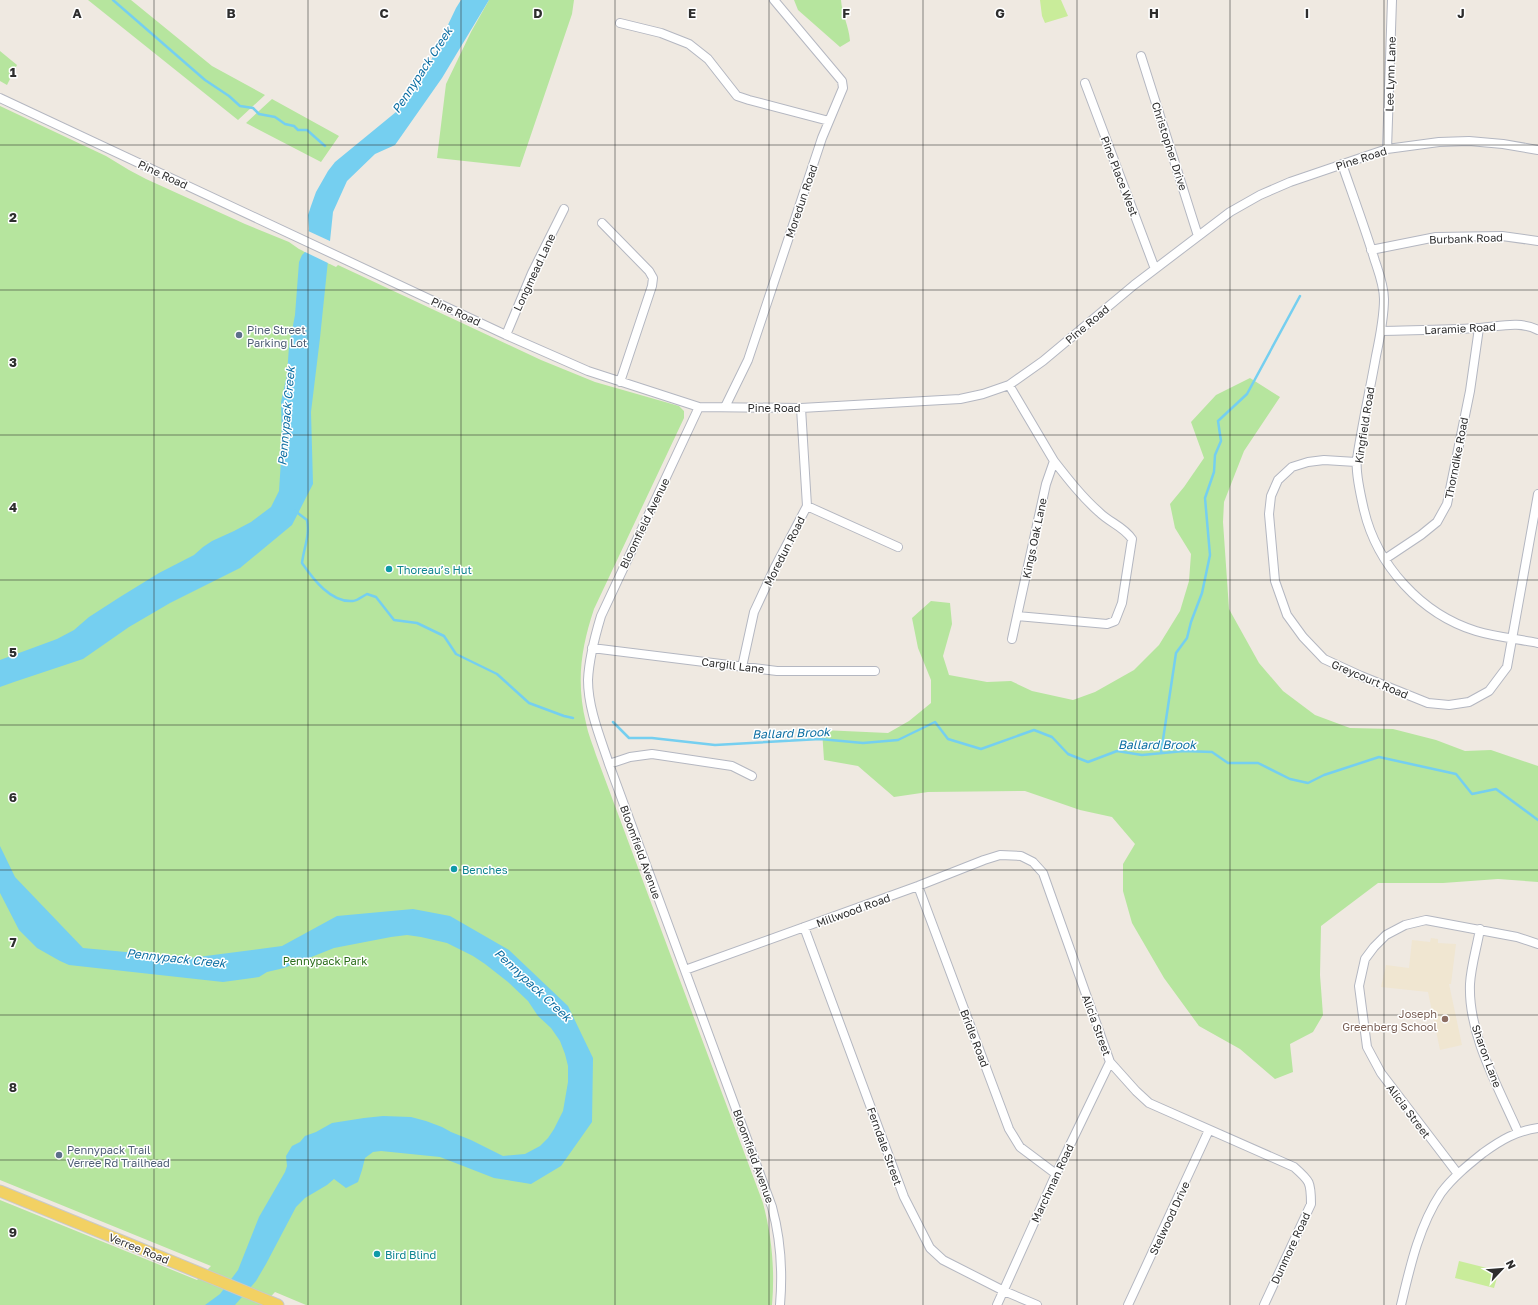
<svg xmlns="http://www.w3.org/2000/svg" width="1538" height="1305" font-family="'Golos Text',sans-serif">
<rect width="100%" height="100%" fill="#efe9e1"/>
<!-- education -->
<path fill="#f0e6d1" d="M1431,938L1438,939V943L1456,944L1451,984H1449L1462,1045L1440,1050L1428,992L1381,987L1386,965L1409,968L1412,940L1430,942Z"/>
<!-- green -->
<path fill="#b6e59e" d="M88,0H131L212,66L265,95L238,120Z
M489,0H574L572,14L520,167L437,158L446,84L471,32Z
M794,0H841C842,14 849,26 850,41L840,47L798,10Z
M0,51L17,65L7,85L0,81Z
M272,99L339,136L321,162L246,123Z
M0,106L106,156L129,170L146,179L245,224L289,242L299,249L336,267L338,265L541,360L595,382L679,406L684,411V418L594,609C581,648 576,682 586,723C588,734 593,745 596,755L763,1203C772,1237 775,1270 772,1305H306L275,1292L263,1305H0V1200L197,1280L211,1266L0,1180Z
M1250,378L1280,397L1244,451L1224,502L1223,522L1229,609L1259,663L1283,691L1315,715L1350,728L1393,729L1436,740L1465,751L1491,750L1538,766V882L1498,879L1443,883H1378L1321,926L1320,975L1323,1015L1313,1032L1290,1044L1293,1072L1275,1079L1240,1049L1199,1026L1164,978L1132,923L1123,891V864L1135,844L1112,817L1080,810L1025,791L928,792L894,797L858,766L824,760L822,730L888,733L909,721L931,703V680L918,648L912,618L931,601L950,603L952,624L943,656L949,675L987,682L1011,681L1032,691L1073,700L1095,692L1134,670L1159,645L1180,611L1189,581L1191,554L1175,528L1170,504L1184,487L1204,458L1191,422L1216,395Z"/>
<!-- pitch -->
<path fill="#c9ec9a" d="M1040,0H1061L1068,16L1045,23L1042,16Z
M1459,1261L1499,1271L1494,1288L1455,1278Z"/>
<!-- water -->
<path fill="#75cff0" d="M461,0H489L442,78L395,145L375,154L347,181L333,212L320,338L311,412L313,484L292,525L240,568L170,603L129,627L83,659L14,682L0,687V660L57,639L74,630L89,617L120,597L159,573L194,555L203,547L212,541L234,531L251,522L271,507L279,491L282,445L281,402L287,375L289,346L295,315L299,262L302,255L305,252L309,229L308,215L311,206L316,192L328,171L335,162L396,112L425,73L456,8Z
M0,846L15,877L83,948L190,958L282,946L337,916L413,909L450,916L509,950L568,1006L593,1058L592,1122L561,1166L531,1184L494,1178L440,1157L381,1151L373,1152L365,1158L362,1170L358,1182L346,1188L334,1179L327,1185L305,1198L296,1207L266,1264L256,1281L235,1305H205L220,1294L238,1270L259,1217L285,1172L287,1166L286,1156L292,1146L300,1142L305,1136L316,1132L332,1123L364,1118L383,1116L411,1117L426,1121L442,1127L451,1132L471,1140L503,1156L525,1154L540,1146L548,1138L554,1129L563,1111L568,1082V1066L565,1054L560,1041L551,1028L538,1016L528,1001L508,982L485,964L473,956L447,943L421,937L407,935L391,937L334,948L284,968L267,972L259,977L223,982L69,965L60,961L37,948L19,930L0,893Z"/>
<!-- pier -->
<path fill="#efe9e1" d="M306,230L332,242L330,264L303,251Z"/>
<g fill="none" stroke-linecap="round" stroke-linejoin="round">
<!-- stream -->
<path stroke="#75cff0" stroke-width="2.5" d="M113,0L205,80L229,96L240,106L253,108L259,114L275,117L285,124L294,126L298,130H307L325,146
M295,511L307,520C310,536 304,547 302,563C313,579 331,603 353,601C357,601 363,596 367,594L376,597L394,620L417,623L444,636L456,654L497,674L529,703L564,716L573,718
M613,722L629,738H652L715,745L820,739L863,743L898,740L935,722L948,739L981,749L1034,730L1052,737L1068,754L1088,762L1117,751L1142,755L1184,751L1212,752L1228,763H1258L1290,779L1308,783L1324,775L1379,757L1456,774L1472,794L1496,789L1538,820
M1161,753L1176,653L1187,638L1191,622L1202,593L1210,555L1205,498L1214,472L1215,455L1221,441L1218,421L1247,394L1300,296"/>
<!-- minor casing -->
<g stroke="#b4b7c1" stroke-width="10">
<path id="minor" d="M620,23L661,33L689,44L708,59L737,96L749,100L829,121
M1141,56L1198,236
M1085,83L1155,269
M0,98L506,335L588,371L699,407L801,408L960,399L983,394L1009,385L1043,361L1134,285L1230,212L1260,195L1290,182L1387,149L1439,142L1469,141L1503,144L1538,150
M1387,149L1392,0
M1342,164C1353,196 1365,228 1375,261C1379,273 1384,286 1384,299C1384,318 1380,337 1376,356C1370,390 1362,425 1357,459C1355,472 1361,497 1364,510C1377,565 1421,614 1476,631C1496,637 1518,639 1538,643
M602,223L649,271L653,278L652,286L620,382
M1371,250L1436,237L1502,236L1538,241
M1381,331C1413,330 1445,330 1477,328C1498,327 1519,320 1538,330
M506,335L532,273L564,209
M1009,385L1054,461
M699,407L601,616C595,636 589,658 588,680C588,708 600,737 609,764L772,1207C781,1240 783,1270 780,1305
M725,407L748,360L822,138L843,88L842,81L774,0
M1054,461C1068,479 1082,497 1099,512C1110,523 1123,526 1132,539L1122,603L1115,621L1107,624L1017,616L1046,484Z
M1356,462L1324,460L1308,462L1292,467L1278,480L1271,496L1269,514L1275,581L1287,615L1303,637L1324,659L1361,676L1428,703L1449,705L1469,702L1489,691L1507,667L1538,494
M807,506L898,547
M1385,559L1421,535L1437,522L1447,504L1470,391L1479,328
M1012,639L1017,616
M592,648L777,671H875
M742,667L754,612L775,567L807,506L801,408
M609,764L630,757L652,754L732,766L752,776
M918,886L1009,1129L1020,1147L1056,1174
M804,927L904,1197L930,1248L943,1260L1004,1291L1037,1305
M1480,929C1477,947 1471,966 1470,984C1468,1035 1498,1086 1518,1132
M685,970L918,886L984,860L1000,855L1021,856L1033,862L1043,873L1110,1062L1136,1091L1149,1103L1294,1167C1310,1181 1311,1182 1311,1204L1264,1305
M1458,1174L1381,1073L1367,1047L1359,986L1365,959L1374,947L1386,935L1405,925L1426,920L1517,937L1538,944
M997,1305L1056,1174L1110,1062
M1128,1305L1209,1130
M1401,1305C1410,1267 1419,1226 1441,1193C1453,1177 1468,1165 1483,1153C1501,1140 1516,1131 1538,1128"/>
</g>
<!-- major casing -->
<g stroke="#c9c9c9" stroke-width="13">
<path id="major" d="M0,1191L278,1305"/>
</g>
<!-- minor -->
<use href="#minor" stroke="#fff" stroke-width="8"/>
<!-- major -->
<use href="#major" stroke="#f2d163" stroke-width="11"/>
</g>
<!-- grid -->
<path fill="none" stroke="#2e2e2e" stroke-width="1" stroke-opacity="0.55" d="M154,0V1305M308,0V1305M461,0V1305M615,0V1305M769,0V1305M923,0V1305M1077,0V1305M1230,0V1305M1384,0V1305M0,145H1538M0,290H1538M0,435H1538M0,580H1538M0,725H1538M0,870H1538M0,1015H1538M0,1160H1538"/>
<!-- markers -->
<g fill="#5c6f8a" stroke="#fff" stroke-width="1.5">
<circle cx="239" cy="335" r="4"/>
<circle cx="59" cy="1155" r="4"/>
</g>
<g fill="#0f9aa8" stroke="#fff" stroke-width="1.5">
<circle cx="389" cy="569" r="4"/>
<circle cx="454" cy="869" r="4"/>
<circle cx="377" cy="1254" r="4"/>
</g>
<circle fill="#8d6e63" stroke="#fff" stroke-width="1.5" cx="1445" cy="1019" r="4"/>
<g text-anchor="middle" dominant-baseline="central" stroke-width="3" stroke-linejoin="round" paint-order="stroke">
<!-- street labels -->
<g font-size="11" fill="#2e2e2e" stroke="#fff">
<text transform="translate(1390 74) rotate(-88)">Lee Lynn Lane</text>
<text transform="translate(1170 146) rotate(72)">Christopher Drive</text>
<text transform="translate(1361 158) rotate(-18)">Pine Road</text>
<text transform="translate(163 174) rotate(25)">Pine Road</text>
<text transform="translate(1120 176) rotate(69)">Pine Place West</text>
<text transform="translate(801 201) rotate(-71)">Moredun Road</text>
<text transform="translate(1466 238) rotate(-2)">Burbank Road</text>
<text transform="translate(534 272) rotate(-65)">Longmead Lane</text>
<text transform="translate(456 311) rotate(25)">Pine Road</text>
<text transform="translate(1087 324) rotate(-40)">Pine Road</text>
<text transform="translate(1460 328) rotate(-3)">Laramie Road</text>
<text x="774" y="407">Pine Road</text>
<text transform="translate(1364 425) rotate(-81)">Kingfield Road</text>
<text transform="translate(1456 458) rotate(-79)">Thorndike Road</text>
<text transform="translate(644 523) rotate(-64)">Bloomfield Avenue</text>
<text transform="translate(1034 538) rotate(-78)">Kings Oak Lane</text>
<text transform="translate(784 551) rotate(-63)">Moredun Road</text>
<text transform="translate(733 665) rotate(7)">Cargill Lane</text>
<text transform="translate(1370 679) rotate(23)">Greycourt Road</text>
<text transform="translate(641 852) rotate(70)">Bloomfield Avenue</text>
<text transform="translate(853 910) rotate(-20)">Millwood Road</text>
<text transform="translate(1097 1025) rotate(70)">Alicia Street</text>
<text transform="translate(975 1038) rotate(69)">Bridle Road</text>
<text transform="translate(1487 1056) rotate(70)">Sharon Lane</text>
<text transform="translate(1409 1111) rotate(53)">Alicia Street</text>
<text transform="translate(885 1146) rotate(70)">Ferndale Street</text>
<text transform="translate(754 1156) rotate(70)">Bloomfield Avenue</text>
<text transform="translate(1052 1183) rotate(-65)">Marchman Road</text>
<text transform="translate(1169 1218) rotate(-65)">Stelwood Drive</text>
<text transform="translate(139 1248) rotate(22)">Verree Road</text>
<text transform="translate(1290 1248) rotate(-65)">Dunmore Road</text>
</g>
<!-- service labels -->
<g font-size="11" fill="#4e5e75" stroke="#fff" text-anchor="start">
<text x="247" y="329">Pine Street<tspan x="247" dy="13">Parking Lot</tspan></text>
<text x="67" y="1149">Pennypack Trail<tspan x="67" dy="13">Verree Rd Trailhead</tspan></text>
</g>
<!-- culture labels -->
<g font-size="11" fill="#0d838f" stroke="#fff" text-anchor="start">
<text x="397" y="569">Thoreau’s Hut</text>
<text x="462" y="869">Benches</text>
<text x="385" y="1254">Bird Blind</text>
</g>
<!-- park labels -->
<g font-size="11" fill="#2c6e1b" stroke="#fff">
<text x="325" y="960">Pennypack Park</text>
</g>
<!-- education labels -->
<g font-size="11" fill="#785e54" stroke="#fff" text-anchor="end">
<text x="1437" y="1013">Joseph<tspan x="1437" dy="13">Greenberg School</tspan></text>
</g>
<!-- water labels -->
<g font-size="12" font-style="italic" fill="#0d6fa3" stroke="#fff">
<text transform="translate(422 70) rotate(-57)">Pennypack Creek</text>
<text transform="translate(286 416) rotate(-85)">Pennypack Creek</text>
<text transform="translate(791 733) rotate(-2)">Ballard Brook</text>
<text x="1157" y="744">Ballard Brook</text>
<text transform="translate(176 958) rotate(6)">Pennypack Creek</text>
<text transform="translate(533 985) rotate(43)">Pennypack Creek</text>
</g>
</g>
<g font-size="13" text-anchor="middle" font-weight="bold" fill="#2e2e2e" stroke="#fff" stroke-width="3" stroke-linejoin="round" paint-order="stroke">
<text x="77" y="18">A</text>
<text x="231" y="18">B</text>
<text x="384" y="18">C</text>
<text x="538" y="18">D</text>
<text x="692" y="18">E</text>
<text x="846" y="18">F</text>
<text x="1000" y="18">G</text>
<text x="1154" y="18">H</text>
<text x="1307" y="18">I</text>
<text x="1461" y="18">J</text>
<text x="13" y="77">1</text>
<text x="13" y="222">2</text>
<text x="13" y="367">3</text>
<text x="13" y="512">4</text>
<text x="13" y="657">5</text>
<text x="13" y="802">6</text>
<text x="13" y="947">7</text>
<text x="13" y="1092">8</text>
<text x="13" y="1237">9</text>
</g>
<!-- north arrow -->
<g transform="translate(1502 1269) rotate(64)" stroke="#ffffff" stroke-width="3" paint-order="stroke">
<path d="M0-3L7 15L0 10L-7 15Z" fill="#2e2e2e"/>
<text y="-6" font-size="11" font-weight="bold" text-anchor="middle" fill="#2e2e2e">N</text>
</g>
</svg>
